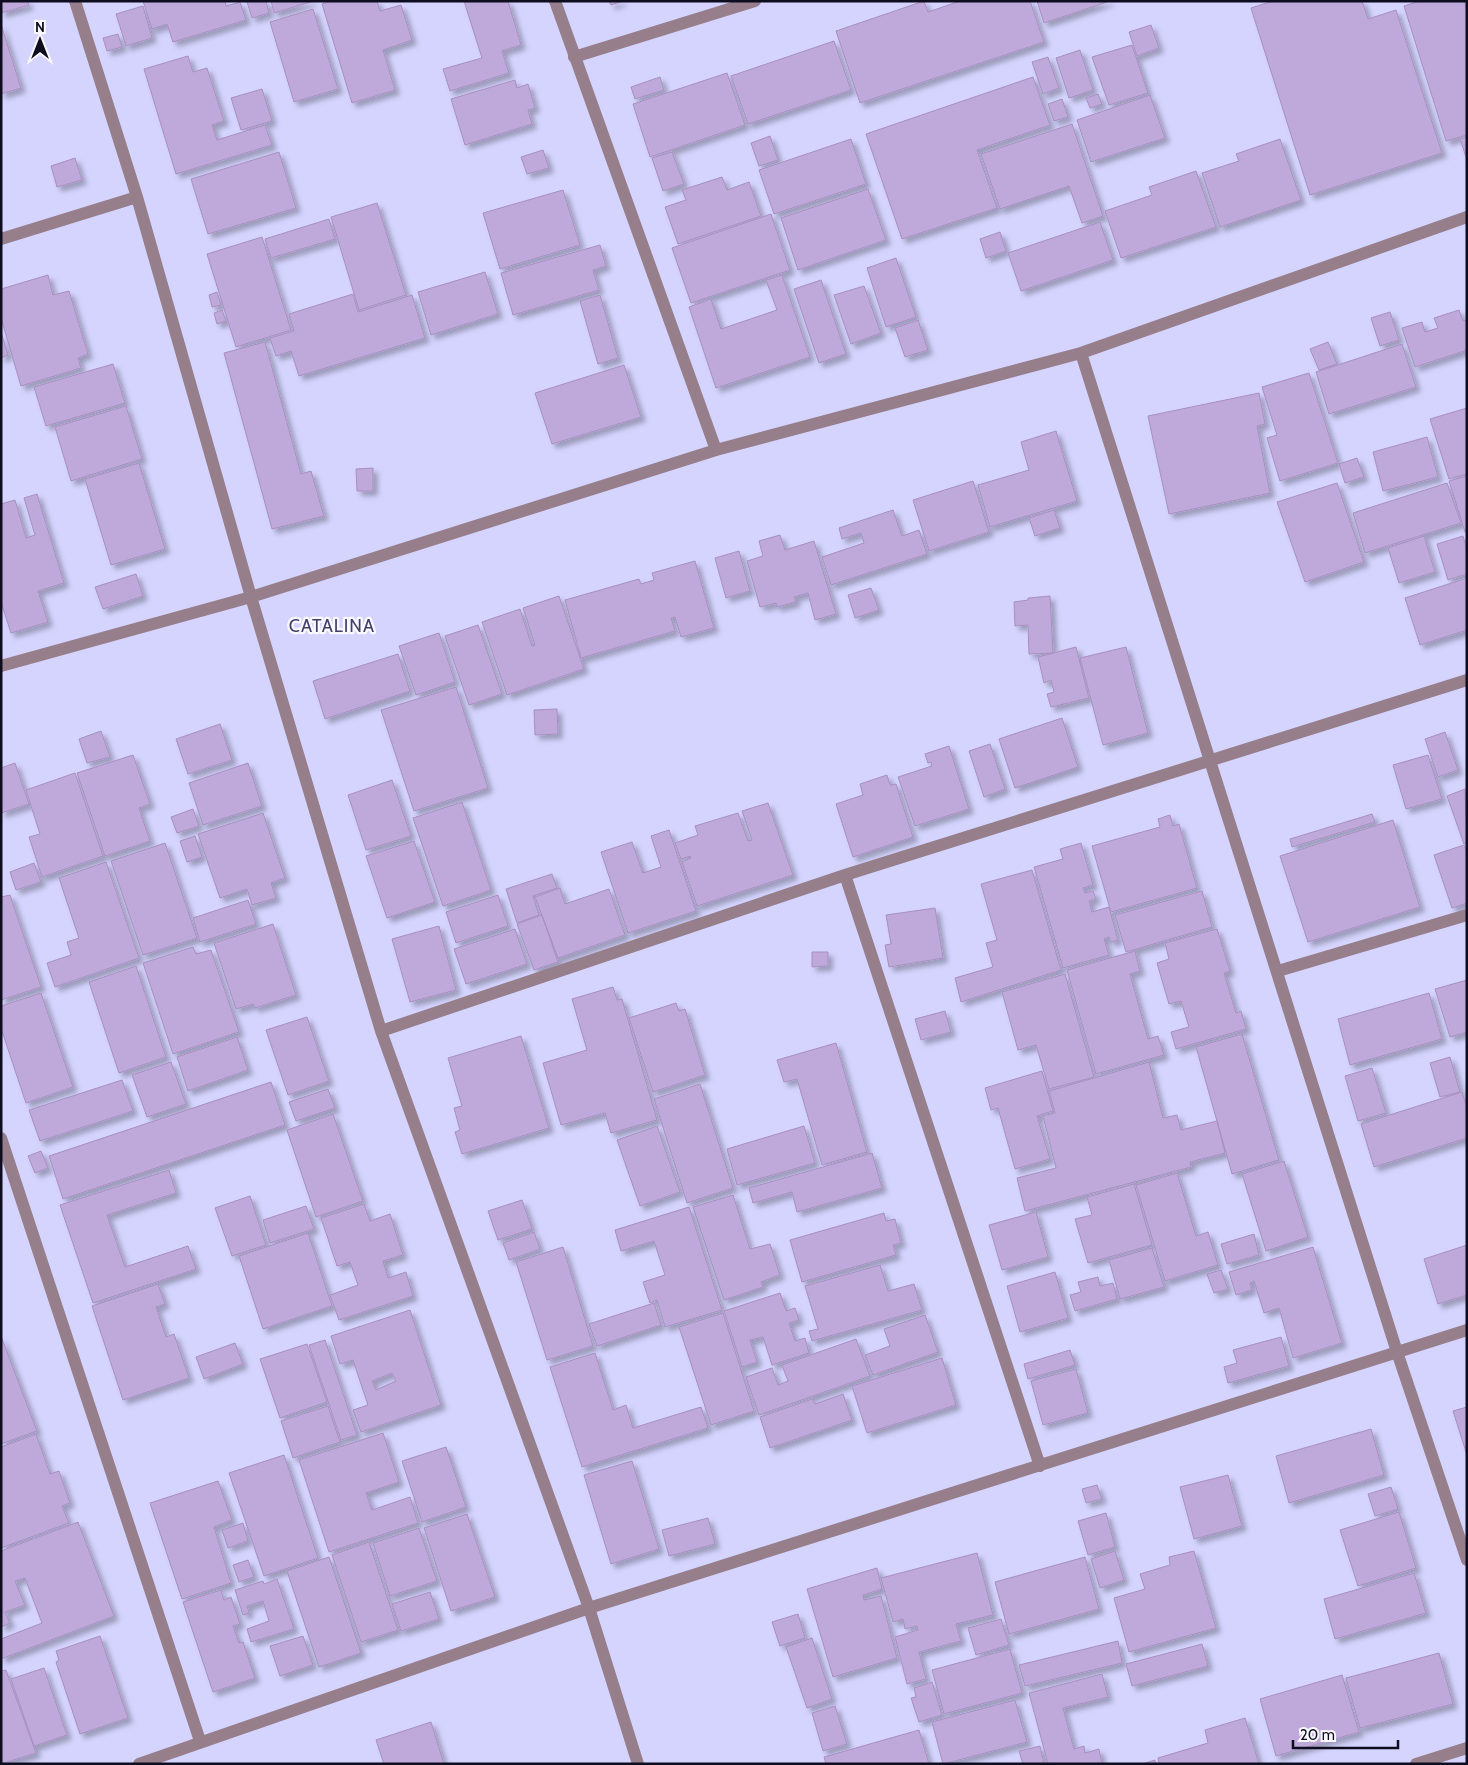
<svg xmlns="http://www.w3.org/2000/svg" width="1468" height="1765" font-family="Cabin,sans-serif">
<defs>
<filter id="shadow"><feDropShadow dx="4.5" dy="4.5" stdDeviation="2.5" flood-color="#0004"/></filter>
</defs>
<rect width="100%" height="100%" fill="#d5d4ff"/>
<!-- building -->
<path fill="#bfa8da" stroke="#a790c0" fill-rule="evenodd" filter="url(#shadow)" d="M1,1H28L29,5L1,13Z
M143,1H225L226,6L240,2L246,20L173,42L167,24L152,29Z
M251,1H266L269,13L252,18L247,2Z
M271,1H314L274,13Z
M331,1H377L380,11L401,5L412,40L383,50L395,90L352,103L322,4Z
M464,1H508L521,45L502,51L509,73L450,91L443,69L482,58Z
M609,1H623L611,5Z
M924,1L928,12L960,1H1030L1044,42L860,103L836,31Z
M1037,1H1110L1044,23Z
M1273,1H1362L1368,19L1396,10L1442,153L1310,195L1251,8Z
M1420,1H1464L1467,10V135L1446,141L1404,6Z
M143,6L152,38L126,46L116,14Z
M313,9L338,89L294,102L270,22Z
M1,24L21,88L1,94Z
M1151,25L1159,48L1137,56L1129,32Z
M118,34L122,47L107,51L103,38Z
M834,41L851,90L748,124L731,76Z
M1132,45L1148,93L1109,105L1092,57Z
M1080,50L1093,90L1069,98L1056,58Z
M188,56L193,72L207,68L224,121L212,125L217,140L265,125L272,145L176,174L144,69Z
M1048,57L1059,88L1043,94L1032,62Z
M727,73L745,125L650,157L633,104Z
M660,77L664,90L635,99L631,87Z
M1033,77L1050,125L977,150L997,208L902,239L866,134Z
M515,80L517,88L528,84L535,108L528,110L532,124L465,145L451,99Z
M262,89L272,121L241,130L231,98Z
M1098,94L1102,104L1090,108L1086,98Z
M1150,95L1165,138L1091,162L1077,120Z
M1062,99L1068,117L1054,121L1048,104Z
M1072,124L1103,216L1082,223L1069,186L1000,209L981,154Z
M770,136L778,160L759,166L751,143Z
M1467,137V160L1460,139Z
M851,139L866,184L774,214L759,170Z
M1280,139L1301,200L1220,227L1202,173L1239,161L1236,154Z
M543,150L549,168L527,174L521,157Z
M279,152L296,208L208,234L191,179Z
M672,152L684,184L663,191L652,158Z
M75,158L82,180L57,187L51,166Z
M1196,171L1216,227L1121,258L1105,211L1152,195L1149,187Z
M722,177L727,190L749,182L761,216L678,244L665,207L686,200L682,190Z
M868,189L886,240L798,270L781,218Z
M563,190L580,245L500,269L483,213Z
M377,203L406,295L359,310L331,217Z
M771,214L790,270L691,303L672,248Z
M329,219L335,239L271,258L265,239Z
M1100,222L1113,260L1021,291L1008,253Z
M1000,232L1006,251L986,258L980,239Z
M262,237L291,330L236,347L207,254Z
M600,245L606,266L593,270L599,290L513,315L501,273Z
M896,258L916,317L886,327L867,268Z
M485,272L498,314L431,335L418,292Z
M48,275L53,295L69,291L88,354L78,358L81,368L21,386L1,318V289Z
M782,275L810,357L716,388L689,307L711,299L721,329L777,310L766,280Z
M821,280L846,354L819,363L794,289Z
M864,286L881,333L851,344L834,295Z
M217,292L221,305L212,307L209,295Z
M353,294L358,312L412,295L425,338L299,376L291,351L276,356L270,338L294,331L289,314Z
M600,295L618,358L598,364L580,301Z
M222,310L226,321L217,324L214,313Z
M1459,310L1463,321L1467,320V350L1415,367L1402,328L1422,322L1425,332L1438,328L1434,318Z
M1390,312L1399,340L1380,346L1371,318Z
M918,320L928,350L905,357L895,328Z
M2,335L8,355L1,358V335Z
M265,342L301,474L311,471L324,516L272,529L224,353Z
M1328,342L1337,364L1319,370L1310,349Z
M1402,344L1416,387L1329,414L1316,372Z
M113,364L125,403L46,426L34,387Z
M624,365L641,417L552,444L535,393Z
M1309,373L1338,463L1280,481L1267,438L1277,435L1262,387Z
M1259,393L1265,424L1257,426L1270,493L1169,514L1148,416Z
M126,406L142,459L71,481L55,427Z
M1467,408V474L1449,479L1430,419Z
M1056,431L1077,501L990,527L978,485L1029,470L1021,442Z
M1427,437L1438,477L1383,491L1373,452Z
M1357,458L1364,477L1345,483L1339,464Z
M139,463L165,549L111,565L85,479Z
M373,468V491H357L356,469Z
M1467,476V532H1465L1449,481Z
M973,481L989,532L929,551L913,500Z
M1337,483L1364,562L1305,582L1277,502Z
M1447,483L1461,523L1365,553L1353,513Z
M37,494L64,583L38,591L48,622L11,633L1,602V504L15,500L26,538L35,535L24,498Z
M893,510L902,536L919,530L927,554L831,585L822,557L864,543L861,533L842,539L839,528Z
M1054,510L1060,528L1035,536L1029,518Z
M780,535L785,550L814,541L836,614L815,620L808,593L794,597L796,602L777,607L776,603L760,607L747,561L763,556L759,541Z
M1424,536L1435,572L1399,583L1388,548Z
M1463,536L1467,550V574L1448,580L1437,544Z
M739,551L750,591L726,598L715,558Z
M695,561L714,628L681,637L675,617L671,618L675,631L581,658L565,600L639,579L641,584L654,580L652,573Z
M136,574L143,596L103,609L95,587Z
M1467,578V630L1420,645L1405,598Z
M871,588L879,610L855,618L848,595Z
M559,596L584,669L507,695L482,622L520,609L532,646L535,645L523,608Z
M1050,596L1053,653L1029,654L1028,625L1015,626L1014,602L1028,600V598Z
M478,625L502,694L469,705L445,636Z
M439,633L455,682L416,695L399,646Z
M1076,647L1089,698L1051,707L1047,694L1054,692L1051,680L1044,683L1038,657Z
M1126,647L1148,733L1103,745L1080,658Z
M398,654L410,691L325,719L313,681Z
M456,687L488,788L414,811L381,710Z
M557,709L558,734L535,735L534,710Z
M1062,718L1078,767L1015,788L999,739Z
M220,724L232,760L188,774L176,739Z
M101,731L110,757L87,763L79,739Z
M1445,732L1458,770L1438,777L1425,739Z
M990,744L1005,789L984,797L969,751Z
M949,746L969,809L915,826L898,777L932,766L931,762L928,763L925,754Z
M133,755L150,804L139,808L150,841L105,856L77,773Z
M1428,755L1442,799L1406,809L1393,765Z
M15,763L29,804L1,813V768Z
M248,763L262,806L203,825L189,783Z
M75,773L103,856L42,877L29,837L40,834L26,790Z
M887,775L890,785L896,784L913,837L853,857L836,804L863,795L860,784Z
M392,780L411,836L366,850L348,795Z
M1465,789L1467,843L1464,844L1447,796Z
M462,802L491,890L443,906L413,818Z
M768,803L793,875L697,906L682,862L691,858L690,856L681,859L675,843L698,835L695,826L738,813L748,841L752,840L742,811Z
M193,809L199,826L177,833L171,817Z
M263,813L285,878L271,883L276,898L252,905L247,889L220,898L198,834Z
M1372,814L1375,822L1292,847L1290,839Z
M1170,815L1173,826L1179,824L1197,888L1111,912L1092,846L1160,827L1158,819Z
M1393,820L1420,907L1308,942L1280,856Z
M669,830L696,911L628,933L601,852L632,842L643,873L661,867L651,836Z
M195,836L202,857L187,862L180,841Z
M414,841L435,902L387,918L366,856Z
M165,843L197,938L143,955L111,861Z
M1081,843L1093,885L1083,888L1085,893L1093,891L1096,899L1089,901L1092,912L1109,907L1118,940L1111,942L1109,937L1104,939L1109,955L1063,968L1034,867L1063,859L1060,849Z
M1464,845L1467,852V903L1452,908L1434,855Z
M106,862L139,958L55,987L47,963L71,955L67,942L79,938L59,878Z
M34,863L41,882L16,890L10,872Z
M1032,870L1061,970L961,1002L955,978L993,967L986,943L997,940L981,884Z
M552,874L557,888L533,896L539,915L517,923L506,889Z
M560,888L565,904L609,889L625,935L558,958L535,897Z
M1202,891L1212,927L1126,952L1115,915Z
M10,895L41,987L1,1000V897Z
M498,895L508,926L456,943L446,912Z
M248,900L256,924L200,942L193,918Z
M935,908L943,958L889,967L885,945L891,944L886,915Z
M542,915L558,962L534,970L517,924Z
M273,924L296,995L255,1008L253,1004L236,1009L214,943Z
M439,926L456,990L410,1002L392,939Z
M515,929L527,964L466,984L454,949Z
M1217,929L1230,971L1224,973L1236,1013L1241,1011L1246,1029L1176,1049L1171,1032L1189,1027L1181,1001L1169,1004L1157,963L1169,959L1165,943Z
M193,947L196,954L211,950L239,1032L173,1054L143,963Z
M1135,951L1140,971L1130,974L1148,1039L1158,1036L1164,1055L1096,1074L1067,970Z
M812,952H828V966L812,967Z
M136,966L166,1057L119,1073L89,982Z
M1065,974L1094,1077L1049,1089L1036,1045L1018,1050L1002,992Z
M1467,980V1032L1450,1037L1435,989Z
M613,987L617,1000L622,999L657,1120L611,1133L605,1113L561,1125L543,1063L587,1050L572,999Z
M41,993L73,1087L26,1103L1,1028V1006Z
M1429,993L1442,1039L1350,1065L1338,1019Z
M676,1003L679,1011L685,1009L705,1075L653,1092L629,1018Z
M945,1011L951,1032L921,1040L915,1019Z
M307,1017L329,1081L288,1095L266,1030Z
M1242,1034L1279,1160L1232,1174L1196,1047Z
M521,1036L549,1128L462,1154L455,1132L460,1130L454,1108L462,1106L448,1058Z
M237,1037L248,1070L188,1091L177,1057Z
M836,1043L867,1152L822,1165L797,1079L784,1082L777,1060Z
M1450,1057L1460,1092L1440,1097L1430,1063Z
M171,1062L186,1104L147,1117L132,1075Z
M1149,1062L1163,1118L1177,1115L1181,1130L1217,1121L1225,1153L1190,1162L1191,1167L1025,1211L1017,1178L1056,1168L1043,1116L1055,1113L1049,1091Z
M1372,1068L1386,1113L1358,1121L1345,1076Z
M1042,1071L1053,1111L1037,1116L1050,1159L1015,1169L998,1108L991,1110L985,1088Z
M122,1080L133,1111L40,1141L29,1110Z
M271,1082L285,1125L63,1199L49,1156Z
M700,1084L733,1188L687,1203L654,1099Z
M328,1089L335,1108L296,1121L289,1102Z
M1462,1092L1467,1108V1138L1374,1167L1361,1124Z
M333,1114L363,1201L316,1217L287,1130Z
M657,1126L680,1192L640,1206L617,1140Z
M804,1126L815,1163L737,1185L727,1149Z
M41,1151L48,1168L35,1173L28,1156Z
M872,1153L882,1188L797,1212L792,1192L753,1203L749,1188Z
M1284,1161L1308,1237L1266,1251L1242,1174Z
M169,1170L176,1193L107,1215L125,1267L188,1246L196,1269L93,1303L60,1205Z
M1177,1173L1196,1236L1208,1232L1218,1265L1165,1281L1136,1185Z
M1134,1184L1152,1245L1088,1263L1075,1219L1092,1215L1087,1197Z
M733,1195L750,1249L770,1244L780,1275L761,1282L763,1287L724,1300L693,1207Z
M250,1196L266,1245L232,1256L215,1208Z
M522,1200L532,1229L498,1240L488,1211Z
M364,1204L370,1221L390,1214L403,1255L383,1261L388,1278L406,1272L413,1296L339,1320L330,1295L358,1285L350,1262L337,1266L321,1218Z
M306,1206L314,1229L270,1243L263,1220Z
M689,1207L722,1310L665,1327L657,1300L650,1303L643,1282L665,1275L654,1241L621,1251L615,1230Z
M1036,1212L1048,1257L1002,1270L989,1225Z
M884,1213L886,1221L895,1219L901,1243L893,1245L896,1255L802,1282L790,1240Z
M534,1232L540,1249L509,1260L503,1243Z
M308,1233L332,1306L263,1329L239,1256Z
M1254,1234L1259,1255L1227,1264L1221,1244Z
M1467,1245V1295L1438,1304L1424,1259Z
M563,1247L593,1346L547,1360L516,1262Z
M1313,1247L1342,1343L1293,1358L1279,1308L1264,1313L1254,1281L1250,1283L1252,1290L1236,1295L1229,1272Z
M1152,1248L1164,1287L1120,1299L1109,1260Z
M880,1265L888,1291L914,1284L922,1310L812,1341L809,1331L818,1329L805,1286Z
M1221,1270L1228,1289L1214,1293L1207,1274Z
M1055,1272L1068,1318L1020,1332L1007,1286Z
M1098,1277L1100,1286L1113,1283L1117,1299L1075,1311L1070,1295L1081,1292L1078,1282Z
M158,1284L165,1304L156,1307L166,1337L174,1334L189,1378L123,1400L92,1306Z
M780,1293L786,1311L795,1308L799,1320L789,1323L795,1341L805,1338L809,1353L772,1365L763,1337L750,1340L757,1362L742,1367L724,1311Z
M654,1303L661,1325L597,1346L589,1324Z
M410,1310L441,1405L361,1432L353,1410L368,1405L353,1360L340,1364L331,1336ZM392,1373L396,1381L376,1390L372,1381Z
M723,1313L754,1411L711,1425L679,1327Z
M925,1315L938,1352L873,1375L865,1355L890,1346L884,1329Z
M1,1336L37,1431L1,1444Z
M1281,1337L1289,1366L1228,1383L1224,1367L1237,1363L1233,1350Z
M856,1339L870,1376L759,1415L746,1377L772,1368L778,1385L788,1381L782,1365Z
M325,1340L357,1435L341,1440L309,1345Z
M235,1343L243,1364L204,1379L196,1357Z
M307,1344L327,1402L280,1418L260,1359Z
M1070,1350L1075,1365L1028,1379L1024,1364Z
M595,1353L613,1410L626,1405L633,1428L701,1407L708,1428L582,1467L550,1367Z
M942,1358L956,1405L867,1433L852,1386Z
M1076,1369L1088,1413L1043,1425L1031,1381Z
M843,1394L852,1420L770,1448L760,1417L812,1399L815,1404Z
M328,1406L340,1442L293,1458L281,1421Z
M1467,1407V1455L1453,1411Z
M1371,1429L1384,1475L1289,1503L1276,1456Z
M383,1433L399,1482L366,1493L372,1510L410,1497L418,1523L329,1552L299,1460Z
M36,1434L50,1474L59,1471L70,1503L62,1506L69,1523L1,1548V1447Z
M446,1447L466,1507L422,1522L402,1461Z
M284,1455L318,1558L264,1576L229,1473Z
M632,1461L659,1549L611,1564L584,1475Z
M1228,1475L1242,1526L1194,1539L1180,1487Z
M218,1481L232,1520L214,1527L231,1583L182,1599L150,1503Z
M1097,1485L1102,1499L1086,1503L1082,1489Z
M1391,1487L1398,1509L1375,1516L1368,1494Z
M1399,1512L1416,1568L1358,1586L1340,1530Z
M1106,1513L1115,1547L1088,1555L1078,1521Z
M467,1514L495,1597L451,1611L424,1528Z
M708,1518L715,1544L669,1556L662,1530Z
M78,1522L114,1616L1,1659V1639L42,1623L25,1578L15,1581L25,1605L5,1612L10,1623L1,1627V1551Z
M243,1523L248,1541L228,1548L222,1530Z
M419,1528L437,1581L390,1596L373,1543Z
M369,1542L398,1630L361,1642L332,1555Z
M1115,1551L1124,1580L1100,1588L1091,1559Z
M1194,1551L1216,1628L1129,1652L1114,1598L1145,1589L1140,1574L1170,1565L1169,1557Z
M977,1553L993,1615L956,1624L961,1641L919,1652L926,1679L907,1684L895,1637L918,1630L917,1626L905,1629L903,1619L893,1622L881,1578Z
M329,1557L361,1653L319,1667L287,1571Z
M1085,1557L1099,1609L1009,1634L995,1582Z
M248,1560L254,1577L239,1582L233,1565Z
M877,1568L882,1589L863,1595L864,1600L881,1596L897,1658L833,1677L807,1589Z
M1414,1573L1426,1613L1335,1639L1324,1599Z
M277,1579L294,1629L251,1642L247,1629L269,1621L263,1601L247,1606L249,1613L243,1615L235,1590L263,1581L264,1584Z
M221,1590L224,1600L231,1597L240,1624L233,1626L239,1643L243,1642L255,1678L213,1692L183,1602Z
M430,1592L439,1619L401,1631L392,1604Z
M798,1614L805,1638L780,1646L772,1622Z
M1001,1619L1009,1645L976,1655L968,1628Z
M100,1636L128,1718L80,1734L56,1662L59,1660L56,1651Z
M303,1636L313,1665L280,1676L270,1646Z
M812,1638L832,1699L807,1708L786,1647Z
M1118,1641L1122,1663L1025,1686L1019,1665Z
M1202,1644L1208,1666L1132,1686L1126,1664Z
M1010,1649L1022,1693L944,1714L932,1670Z
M1439,1653L1453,1704L1360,1728L1346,1678Z
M44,1668L67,1735L34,1746L11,1679Z
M6,1670L36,1753L1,1764V1671Z
M1102,1674L1108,1697L1063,1708L1074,1749L1084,1746L1085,1753L1099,1749L1102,1764H1048L1029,1693Z
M1342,1675L1359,1732L1276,1756L1260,1699Z
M932,1682L942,1715L919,1722L911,1698L916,1697L914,1688Z
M1015,1700L1027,1742L943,1764L932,1722Z
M835,1706L847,1744L823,1751L812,1713Z
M1245,1718L1259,1764H1159L1158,1758L1208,1743L1205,1730Z
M431,1722L444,1764H384L376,1740Z
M919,1730L929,1764H826L824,1757Z
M1040,1746L1044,1764H1023L1019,1751Z
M1155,1760L1156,1764H1142Z"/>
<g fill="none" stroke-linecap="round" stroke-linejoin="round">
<!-- minor -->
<path stroke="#967e8a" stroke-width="12" d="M75,1L137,197L251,597L381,1031L589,1608L638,1764
M555,1L716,450
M574,57L755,1
M1,239L137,197
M1081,353L1397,1352L1467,1560
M1,666L251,597L716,450L1081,353L1467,217
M845,875L1040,1466
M1278,971L1467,915
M381,1031L845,875L1467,680
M1,1138L200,1741
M139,1764L589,1608L1467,1330
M1416,1764L1467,1748"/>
</g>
<g text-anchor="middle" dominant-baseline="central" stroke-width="4.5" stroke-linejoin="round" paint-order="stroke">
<!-- quarter labels -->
<g font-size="18" letter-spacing="1" fill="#423e6a" stroke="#f9f9ff">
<text x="332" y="626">CATALINA</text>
</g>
</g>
<!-- border -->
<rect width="1468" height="1765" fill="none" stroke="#0e0d1f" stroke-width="5"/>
<!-- north arrow -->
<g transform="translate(40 40)" stroke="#f9f9ff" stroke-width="4" paint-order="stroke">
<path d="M0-4L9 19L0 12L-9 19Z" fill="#0e0d1f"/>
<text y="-8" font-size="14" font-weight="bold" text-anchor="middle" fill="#0e0d1f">N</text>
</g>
<!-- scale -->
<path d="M1293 1740v8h105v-8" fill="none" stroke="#0e0d1f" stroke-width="2.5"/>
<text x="1300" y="1740" font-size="15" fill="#0e0d1f" stroke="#f9f9ff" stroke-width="4" paint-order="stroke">20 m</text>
</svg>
